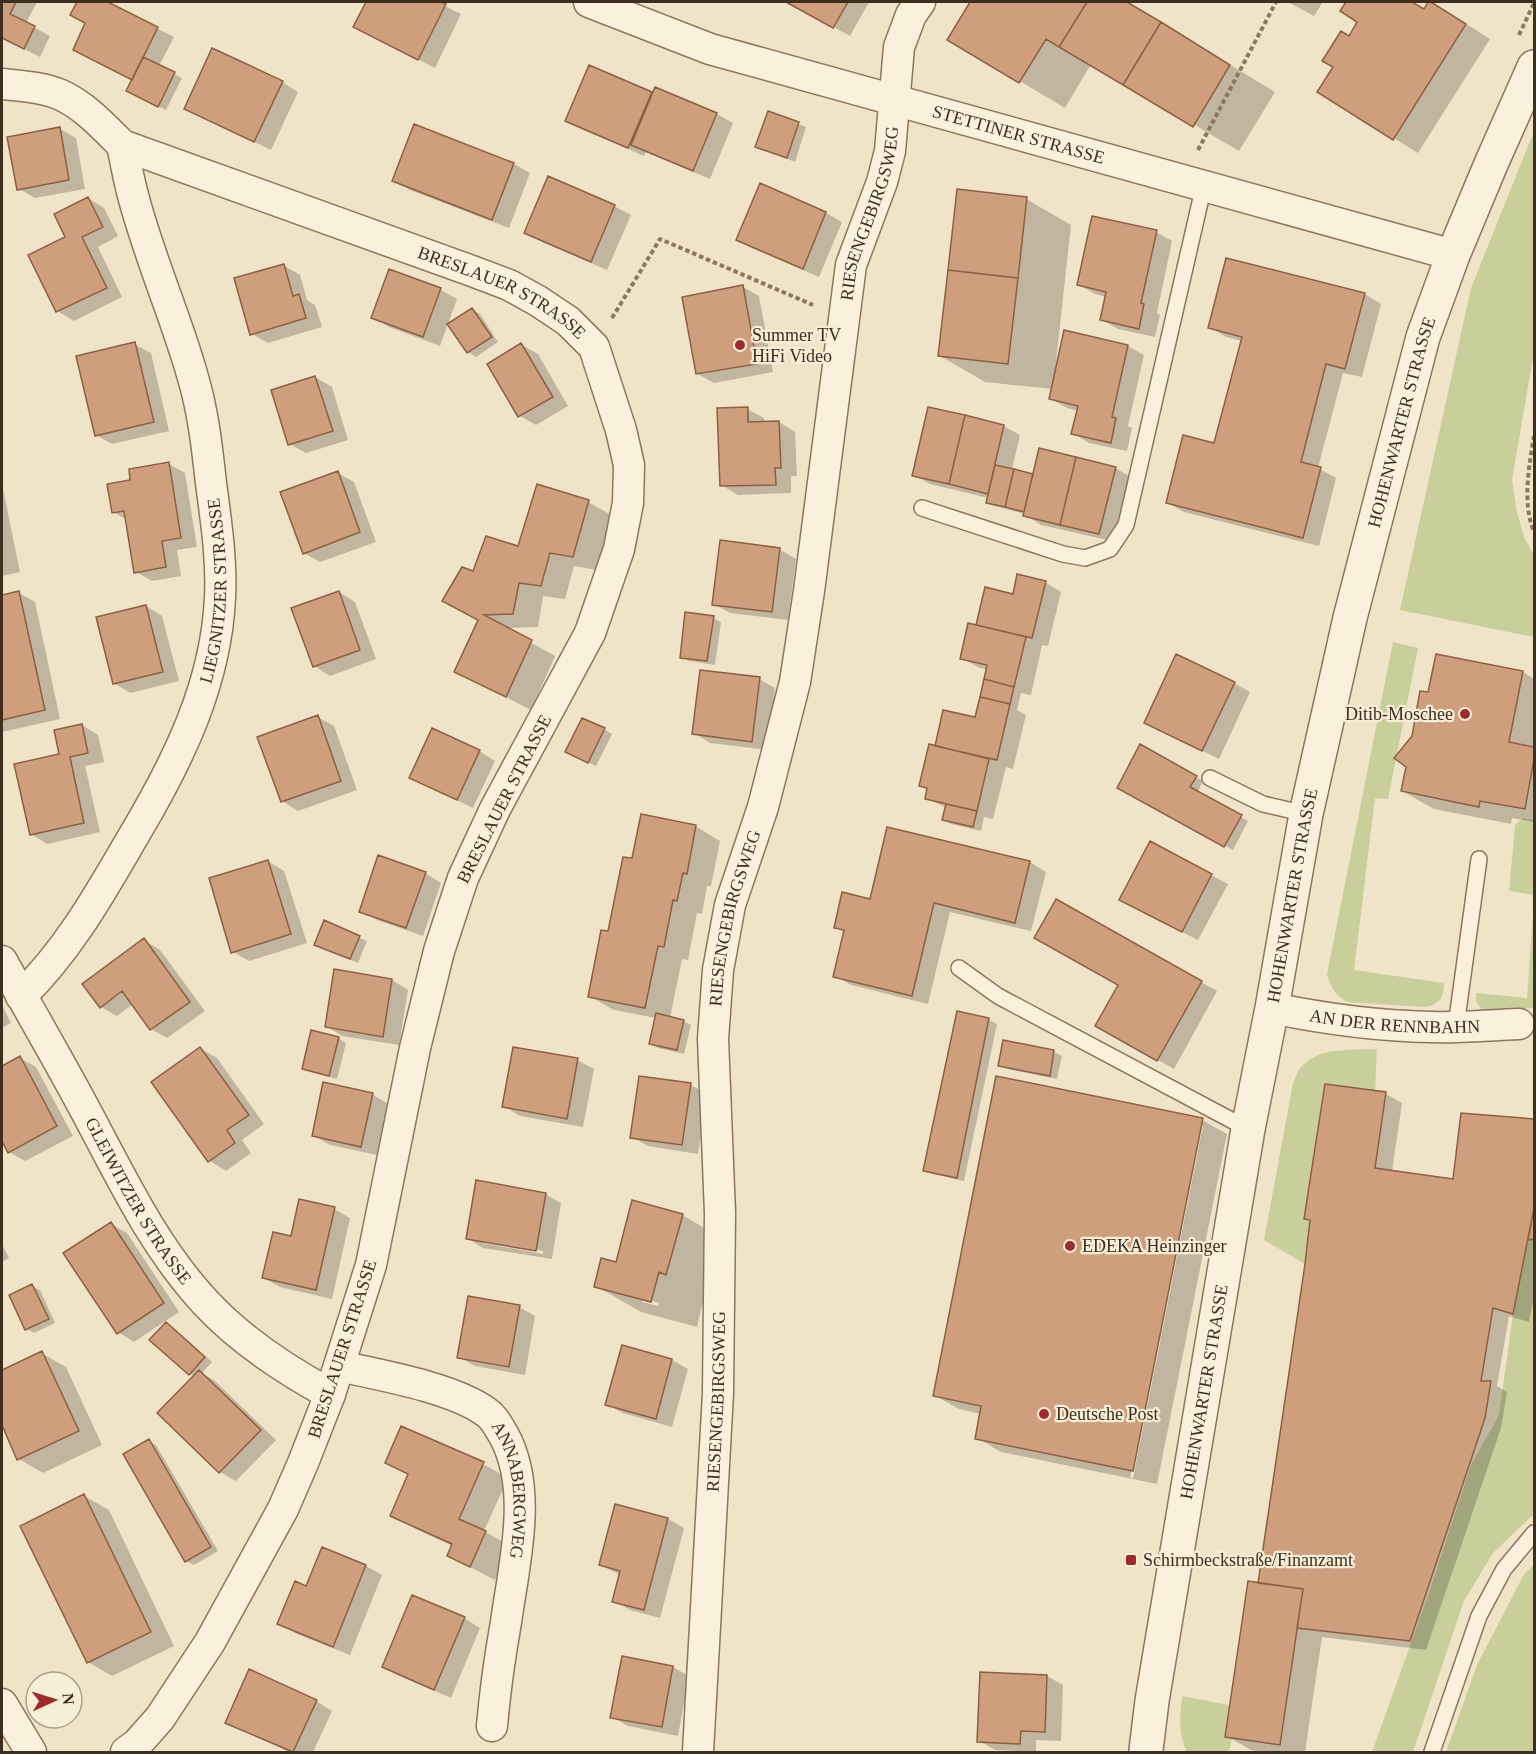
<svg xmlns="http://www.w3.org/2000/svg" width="1536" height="1754" font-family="Georgia,serif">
<rect width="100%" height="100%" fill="#f0e4c8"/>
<!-- green -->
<path fill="#c9cf9b" d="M1534,131V352L1512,480L1517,512L1524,537L1534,555V637L1400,610L1471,288Z
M1393,642L1418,648L1388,799L1375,798L1354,970L1444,983C1444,997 1440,1005 1425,1007L1347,1002C1335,995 1331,988 1327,974Z
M1523,818L1534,820V895L1509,891L1515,825Z
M1534,899V1008L1486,1011L1481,1009L1476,1001V993L1527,998Z
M1377,1049L1375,1091L1325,1085L1304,1219L1310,1220L1305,1264L1264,1240L1293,1083C1296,1078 1297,1070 1302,1066C1320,1047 1352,1050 1377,1049Z
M1534,1239V1514L1493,1553L1464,1601L1413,1752H1372L1431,1587L1471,1465L1499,1415L1513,1314L1528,1240Z
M1534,1565V1752H1446L1477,1665L1524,1574Z
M1182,1696L1229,1705L1225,1737L1232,1738L1229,1752H1187C1178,1734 1180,1717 1182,1696Z"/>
<!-- shadow -->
<path fill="#0003" fill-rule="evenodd" d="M2,2H37L26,23L50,36L40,57L2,38Z
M79,2H105L174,37L159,66L182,78L166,110L135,95L133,80L87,23L72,15Z
M368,2H437L461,14L435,68L355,27Z
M789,2H869L850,36Z
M972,2H1127L1275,92L1239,151L1091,64L1065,108L949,39Z
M1288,2H1323L1314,16Z
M1348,2H1411L1425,10L1454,16L1490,39L1418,153L1319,92L1359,22L1342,11Z
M282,82L298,92L271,150L185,108Z
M651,93L717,114L733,123L710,179L646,152L644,156L583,130L567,120Z
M769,113L806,127L795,162L757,147Z
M60,129L76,138L85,189L35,198L19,189Z
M514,164L530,173L509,228L410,190L394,180Z
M761,185L826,213L842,222L819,277L754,249L737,240Z
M88,198L104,208L118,236L98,247L122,297L74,321L57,311L30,256L67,238Z
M1026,199L1071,225L1056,362L1058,363L1065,332L1128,346L1144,355L1128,426L1132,428L1127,451L1089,443L1073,433L1078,411L1067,408L1051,399L1053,389L985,382L940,356Z
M614,206L631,215L607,270L542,242L526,233Z
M1156,232L1172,241L1157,313L1160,315L1155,337L1118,329L1101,319L1106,297L1095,294L1079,285Z
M1227,259L1365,294L1381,304L1362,377L1343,373L1318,468L1336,478L1319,546L1184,512L1168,503L1216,445L1242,341L1226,337L1210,327Z
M283,265L300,275L307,300L315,305L322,327L268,343L252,334Z
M390,270L441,290L457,299L440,346L389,327L373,317Z
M743,287L759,296L773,372L714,383L698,374Z
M472,309L480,314L498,342L476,357L468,352L449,324Z
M134,344L151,353L169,431L112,444L96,435Z
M522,345L538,354L568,406L536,425L520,416Z
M315,377L332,387L348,440L306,453L289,444Z
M747,409L764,418V423L779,422L795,432L797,476H791V493L738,495L721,485Z
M1004,426L1020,435L1012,470L1034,476L1115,468L1131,477L1116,542L1041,525L1025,515V514L995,506L987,502L988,498L930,484L914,475Z
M169,464L185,473L197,547L177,550L181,576L152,581L136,572L127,520L113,512L132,481Z
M338,473L354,482L376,542L320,562L304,553Z
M2,484L20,572L2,576Z
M588,502L613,516L597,570L574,566L565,599L543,596L538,627L505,628L555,656L531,710L455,671L480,620L474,573L519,548Z
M779,549L796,559L788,620L730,613L714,604Z
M1045,582L1061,592L1048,646L1042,645L1031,695L1021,693L1017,710L1026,715L1013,769L1006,767L993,819L984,817L981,831L951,824L944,820L947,808L926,798L928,790L921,786L936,747L976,719L988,670L978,667L961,658L977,626L1014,595Z
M339,592L355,602L376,659L330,676L314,666Z
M19,593L35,602L60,719L2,732V596Z
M146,606L162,616L179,681L130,693L114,683Z
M713,618L721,622L715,665L689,661L681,657Z
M1523,672L1534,679V822L1512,818L1511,824L1434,809L1402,791L1413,737L1430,694Z
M759,679L775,688L768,750L710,743L694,733Z
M1234,683L1250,692L1219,759L1146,723Z
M318,717L334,726L357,790L298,811L282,801Z
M82,725L98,735L104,762L85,766L100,832L47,844L31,834L61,755Z
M604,729L612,734L596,766L575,756Z
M1140,747L1203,781L1197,793L1248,821L1233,850L1119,787Z
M479,751L495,761L473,808L427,786Z
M695,826L720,841L711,886H707L702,914L697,913L688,960L682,959L670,1018L683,1021L691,1025L684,1054L658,1048L650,1043L656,1018L614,1010L589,996L633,860Z
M1150,843L1228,884L1198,940L1137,909Z
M268,861L284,871L307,943L249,961L233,952Z
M1030,862L1046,872L1031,931L950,912L928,1004L851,985L835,976L845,933L835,927L871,900Z
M425,873L441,883L423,936L377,920L361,911Z
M1056,901L1217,991L1174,1069L1097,1026L1120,985Z
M324,922L367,941L358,963L323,948Z
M144,940L160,950L205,1011L167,1038L151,1029L133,1004L117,1016L101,1007Z
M392,980L408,990L399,1045L342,1036L326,1026Z
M2,1005L11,1023L2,1028Z
M958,1013L989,1020L997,1024L964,1181L933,1174L925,1170Z
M338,1038L346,1043L337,1079L311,1072L303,1068Z
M1004,1042L1054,1052L1062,1056L1057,1079L1007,1069L1000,1065Z
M201,1049L217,1058L264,1124L242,1140L251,1153L226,1171L210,1161L153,1082Z
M20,1058L36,1067L73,1136L25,1161L9,1152L2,1138V1068Z
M577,1060L594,1069L583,1127L520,1116L504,1106Z
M691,1085L707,1094L698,1154L648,1146L632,1137Z
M372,1094L388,1104L377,1155L330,1145L313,1135Z
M1386,1094L1402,1103L1392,1172L1454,1181L1463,1115L1534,1121V1296L1529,1322L1509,1316L1497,1386L1507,1392L1501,1428L1426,1650L1322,1637L1305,1752H1265L1251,1750L1226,1736L1259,1584L1312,1222L1306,1218Z
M1202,1120L1227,1134L1157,1484L1001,1452L977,1438L981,1414L959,1409L934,1395ZM1200,1126H1203L1133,1478H1130Z
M545,1194L561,1203L552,1259L483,1248L467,1238ZM483,1240L543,1251V1254L483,1243Z
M334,1209L350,1218L332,1299L280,1287L263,1278L292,1238Z
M682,1215L727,1241L704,1297L697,1327L641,1312L596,1286ZM642,1298L659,1303L658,1306L642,1302Z
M111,1224L127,1233L179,1312L134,1342L118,1332Z
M2,1244L9,1258L2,1262Z
M32,1286L40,1290L55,1323L34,1333L27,1329Z
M519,1307L535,1316L525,1375L475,1366L459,1357Z
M166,1324L174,1328L212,1362L202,1373L215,1381L276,1440L236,1481L220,1472L159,1413L194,1376L190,1374Z
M623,1346L672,1360L688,1369L672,1427L623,1413L607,1404Z
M41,1353L66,1367L102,1445L43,1473L19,1459L2,1421V1372Z
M402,1428L483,1464L508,1478L484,1531L510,1546L495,1580L449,1556L453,1546L416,1529L392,1515L409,1475L387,1463Z
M149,1441L156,1445L218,1551L194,1565L186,1561Z
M84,1496L109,1510L174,1646L112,1676L88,1662Z
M668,1519L684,1528L660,1618L630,1610L614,1601L621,1575L600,1565Z
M322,1549L366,1566L382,1575L350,1655L295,1633L279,1623L307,1588Z
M413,1597L464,1618L480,1628L451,1698L400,1676L384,1667Z
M673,1667L689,1676L678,1736L628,1726L612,1717Z
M1047,1676L1063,1685L1061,1741L1036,1740V1752L995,1750L979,1741Z
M316,1701L332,1711L313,1752H289L227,1722Z"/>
<!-- building -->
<path fill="#cf9f7d" stroke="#8d5f41" stroke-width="1.5" d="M2,2H16L10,14L35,26L24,49L2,38Z
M77,2H108L158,27L132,80L73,50L85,23L70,15Z
M366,2H441L446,4L418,60L353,27Z
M786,2H848L833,28Z
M970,2H1087L1059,47L1046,39L1019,83L947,40Z
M1087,2H1127L1161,22L1123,85L1059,47Z
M1346,2H1412L1424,9L1428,2H1431L1466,24L1393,140L1317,92L1333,67L1322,61L1341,31L1349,36L1357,22L1340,11Z
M1161,22L1230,65L1193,127L1123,85Z
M212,48L283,81L254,142L184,109Z
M143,57L175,72L158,107L126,91Z
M589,65L652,92L628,148L565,121Z
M655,87L717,113L693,171L631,145Z
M768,111L799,122L787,158L755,147Z
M414,124L514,163L492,220L392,181Z
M60,127L69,180L17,190L7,137Z
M548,176L615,205L591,262L524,233Z
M760,183L826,212L803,269L736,240Z
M957,189L1027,197L1018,278L948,270Z
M88,197L103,227L82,237L107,288L56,312L28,255L65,237L54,214Z
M1092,216L1157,230L1141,303L1144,304L1139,329L1100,320L1106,292L1077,285Z
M1226,258L1365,293L1345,369L1326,364L1301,462L1321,467L1303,538L1166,503L1183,435L1214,443L1242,337L1208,328Z
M284,264L293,296L299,294L306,318L250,335L234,278Z
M389,269L441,288L423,337L371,318Z
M948,270L1018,278L1008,364L938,356Z
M743,285L757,364L696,374L682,297Z
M472,308L492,337L467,353L447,324Z
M1064,330L1128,345L1112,417L1116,418L1111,443L1071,434L1078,406L1049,399Z
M135,342L154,422L95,436L76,356Z
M521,343L553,397L518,417L487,364Z
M315,376L333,431L288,445L271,390Z
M748,407V422L779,421L781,468H775L776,485L720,486L717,408Z
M928,407L965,415L949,484L912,476Z
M965,415L1004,425L988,494L949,484Z
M1039,448L1076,457L1060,525L1023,516Z
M1076,457L1116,467L1099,534L1060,525Z
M169,462L181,538L162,541L166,567L134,573L124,511L112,513L107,484L130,480L129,469Z
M995,465L1014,469L1005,507L986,503Z
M1014,469L1033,474L1024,512L1005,507Z
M338,471L360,532L303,554L280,492Z
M537,484L589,500L573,557L550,553L541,586L519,583L513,614L484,615L532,640L506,697L454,672L478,620L442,601L462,567L473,571L486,536L518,546Z
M720,540L780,548L772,612L712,605Z
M1017,574L1046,581L1032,638L976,625L985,587L1013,594Z
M19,591L45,710L2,720V595Z
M339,591L360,650L313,667L291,608Z
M146,605L163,672L113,684L96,617Z
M685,612L714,616L707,661L680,658Z
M968,623L1026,637L1014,687L984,679L987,665L960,659Z
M1176,654L1235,682L1202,751L1144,723Z
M1436,654L1523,671L1509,742L1534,747V759L1525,809L1480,801L1479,807L1401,791L1406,767L1394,758L1412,736L1420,691L1428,692Z
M700,670L760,677L752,742L692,734Z
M984,679L1014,687L1010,704L980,697Z
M980,697L1010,704L997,760L935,746L943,710L975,717Z
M318,715L341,781L281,802L257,737Z
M582,718L605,728L588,763L565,752Z
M82,724L88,753L70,757L84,823L30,835L14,764L59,754L54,730Z
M432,728L480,750L457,800L409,778Z
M929,744L989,759L977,811L925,799L927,788L919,786Z
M1140,744L1197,776L1190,787L1242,815L1224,847L1117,788Z
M946,804L977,811L973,827L942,820Z
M641,814L696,825L687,874L683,873L677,901L673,900L664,947L658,946L645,1008L588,997L601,930L608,931L623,857L632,858Z
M887,827L1030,861L1015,923L934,903L912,996L833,977L844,930L834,928L842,892L870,899Z
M1150,841L1212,874L1182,932L1119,900Z
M378,855L426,872L406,928L359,912Z
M268,860L291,934L231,953L209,878Z
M1056,899L1202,981L1157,1061L1095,1026L1118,985L1034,938Z
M324,920L360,936L350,959L314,945Z
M144,938L190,1002L150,1030L122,991L100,1008L82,984Z
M334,969L392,979L383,1037L325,1027Z
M957,1011L989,1018L957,1178L923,1171Z
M656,1013L684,1020L677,1050L649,1044Z
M311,1030L339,1037L329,1076L302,1069Z
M1003,1040L1054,1050L1050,1076L998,1066Z
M200,1047L249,1115L227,1130L235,1143L208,1162L151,1082Z
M513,1047L578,1058L567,1119L502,1107Z
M20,1056L57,1126L8,1153L2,1141V1066Z
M639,1076L691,1083L682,1145L630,1138Z
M996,1076L1203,1118L1133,1471L975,1439L981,1406L933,1396Z
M323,1082L373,1093L361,1147L312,1136Z
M1325,1084L1386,1092L1375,1168L1453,1179L1461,1113L1534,1119V1208L1513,1314L1493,1308L1481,1381H1491L1485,1418L1410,1641L1297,1628L1303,1589L1258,1583L1305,1264L1310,1220L1304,1219Z
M476,1180L546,1193L536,1251L466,1239Z
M299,1199L335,1207L316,1290L262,1278L273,1232L291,1236Z
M632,1200L683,1214L666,1275L659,1272L651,1302L594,1287L601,1258L616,1262Z
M1534,1208V1239L1528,1240Z
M111,1222L164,1303L117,1334L63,1253Z
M32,1284L49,1319L25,1330L9,1295Z
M468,1296L520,1305L509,1367L457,1358Z
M166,1322L205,1357L189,1375L149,1340Z
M622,1345L672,1359L656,1419L605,1405Z
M42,1351L79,1431L17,1460L2,1425V1370Z
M199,1370L261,1430L219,1473L157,1413Z
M401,1426L484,1462L459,1519L486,1531L470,1567L447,1556L452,1544L390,1516L408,1474L385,1463Z
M149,1439L211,1547L185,1562L123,1454Z
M84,1494L151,1632L87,1663L20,1526Z
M615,1504L668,1518L644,1610L612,1602L620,1571L599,1565Z
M322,1547L366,1565L333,1647L277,1624L295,1581L306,1586Z
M1248,1581L1303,1589L1280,1745L1225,1737Z
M412,1595L465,1617L434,1690L382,1667Z
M622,1656L673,1666L662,1727L610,1718Z
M249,1669L317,1700L293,1752L225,1723Z
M980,1672L1047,1675L1045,1732L1021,1731L1020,1744L977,1742Z"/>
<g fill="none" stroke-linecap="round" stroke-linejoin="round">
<!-- service casing -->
<g stroke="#8d765c" stroke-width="18">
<path id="service" d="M922,508L1063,554L1085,558L1110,549L1126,525L1204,185
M1210,778L1263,804L1306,814
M959,968L998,996L1248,1129
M1456,1026L1479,859
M1432,1752L1479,1616L1504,1569L1534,1533"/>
</g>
<!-- minor casing -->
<g stroke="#8d765c" stroke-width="33">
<g id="minor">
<path id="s1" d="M589,2L710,49L1453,255"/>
<path id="s2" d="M2,84C21,86 43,87 61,95C85,106 104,127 122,145L472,271L509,285L538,301L568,321L594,347L621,430L629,465L628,503L619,549L590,633L495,809L463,878L439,951L415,1048L371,1265L330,1394L303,1463L283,1509L210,1642L160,1718L137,1744L126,1752"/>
<path id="s3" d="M2,961C31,1013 61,1064 89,1117C123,1181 155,1248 205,1302C240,1340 284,1369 330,1394"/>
<path id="s4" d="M21,996C70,949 103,888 137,830C179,759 216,683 220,598C222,560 216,521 211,483C207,447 203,410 192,374C175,315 150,259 134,199C129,182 126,163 122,145"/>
<path id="s5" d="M1272,1008C1325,1019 1378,1026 1431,1027C1460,1028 1490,1025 1519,1024"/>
<path id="s6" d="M339,1366C380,1375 454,1388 486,1412C494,1417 498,1426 503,1434C534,1488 514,1564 506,1622C500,1656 495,1691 492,1726"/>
<path d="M2,1704L31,1752"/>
<path id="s7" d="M698,1752L718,1393L720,1213L713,1039L718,970L730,905L763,807L795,682L809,591L851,265L882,182L890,151L899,47L911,15L920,2"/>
</g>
</g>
<!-- tertiary casing -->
<g stroke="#8d765c" stroke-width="36">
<g id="tertiary">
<path id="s8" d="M1146,1750L1152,1701L1248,1129L1272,1008L1306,814L1350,618L1423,337L1453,255L1491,164L1534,67"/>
</g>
</g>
<!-- path -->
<path stroke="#8d765c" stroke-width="4" stroke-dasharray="4.5 3" stroke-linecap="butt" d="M1519,35L1534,3
M1198,150L1276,2
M612,318L660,239L813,305
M1534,436C1529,466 1522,503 1534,532"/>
<!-- service -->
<use href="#service" stroke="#faf1dc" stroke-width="15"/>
<!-- minor -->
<use href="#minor" stroke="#faf1dc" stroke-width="30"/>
<!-- tertiary -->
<use href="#tertiary" stroke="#faf1dc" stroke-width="33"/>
</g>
<!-- markers -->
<g fill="#9e2a2b" stroke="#f7eed8" stroke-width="2">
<circle cx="740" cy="345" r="6"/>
<circle cx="1465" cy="714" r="6"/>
<circle cx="1070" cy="1246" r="6"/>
<circle cx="1044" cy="1414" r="6"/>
<rect x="1125" y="1554" width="12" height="12" rx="3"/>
</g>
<g text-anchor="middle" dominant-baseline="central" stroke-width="4.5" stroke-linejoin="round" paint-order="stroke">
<!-- street labels -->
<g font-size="18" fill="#3d2e20" stroke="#f7eed8">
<text stroke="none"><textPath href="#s1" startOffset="450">STETTINER STRASSE</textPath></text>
<text stroke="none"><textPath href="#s7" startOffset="1557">RIESENGEBIRGSWEG</textPath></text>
<text stroke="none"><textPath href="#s2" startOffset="548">BRESLAUER STRASSE</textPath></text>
<text stroke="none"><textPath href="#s8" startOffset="1353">HOHENWARTER STRASSE</textPath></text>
<text stroke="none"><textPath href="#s4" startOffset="459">LIEGNITZER STRASSE</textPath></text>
<text transform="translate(504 799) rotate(-63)">BRESLAUER STRASSE</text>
<text stroke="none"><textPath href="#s8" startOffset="867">HOHENWARTER STRASSE</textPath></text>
<text stroke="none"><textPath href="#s7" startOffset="837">RIESENGEBIRGSWEG</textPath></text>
<text stroke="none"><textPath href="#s5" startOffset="124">AN DER RENNBAHN</textPath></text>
<text stroke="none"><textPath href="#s3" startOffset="276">GLEIWITZER STRASSE</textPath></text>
<text transform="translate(342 1349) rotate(-72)">BRESLAUER STRASSE</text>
<text stroke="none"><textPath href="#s8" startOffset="363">HOHENWARTER STRASSE</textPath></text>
<text stroke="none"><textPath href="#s7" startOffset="351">RIESENGEBIRGSWEG</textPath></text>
<text stroke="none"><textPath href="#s6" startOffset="240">ANNABERGWEG</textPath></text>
</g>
<!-- poi labels -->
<g font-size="18" fill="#3d2e20" stroke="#f7eed8" text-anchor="start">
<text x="752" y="335">Summer TV<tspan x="752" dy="21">HiFi Video</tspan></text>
<text x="1453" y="714" text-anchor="end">Ditib-Moschee</text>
<text x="1082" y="1246">EDEKA Heinzinger</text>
<text x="1056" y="1414">Deutsche Post</text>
<text x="1143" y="1560">Schirmbeckstraße/Finanzamt</text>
</g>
</g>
<!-- border -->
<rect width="1536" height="1754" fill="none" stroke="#3d2e20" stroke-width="6"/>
<!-- north arrow -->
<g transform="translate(54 1700) rotate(86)"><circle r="28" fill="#f7eed8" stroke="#ada18e" stroke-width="1.5"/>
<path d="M0-4.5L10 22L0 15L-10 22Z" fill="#9e2a2b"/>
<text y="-9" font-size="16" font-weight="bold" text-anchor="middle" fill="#3d2e20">N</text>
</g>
</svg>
